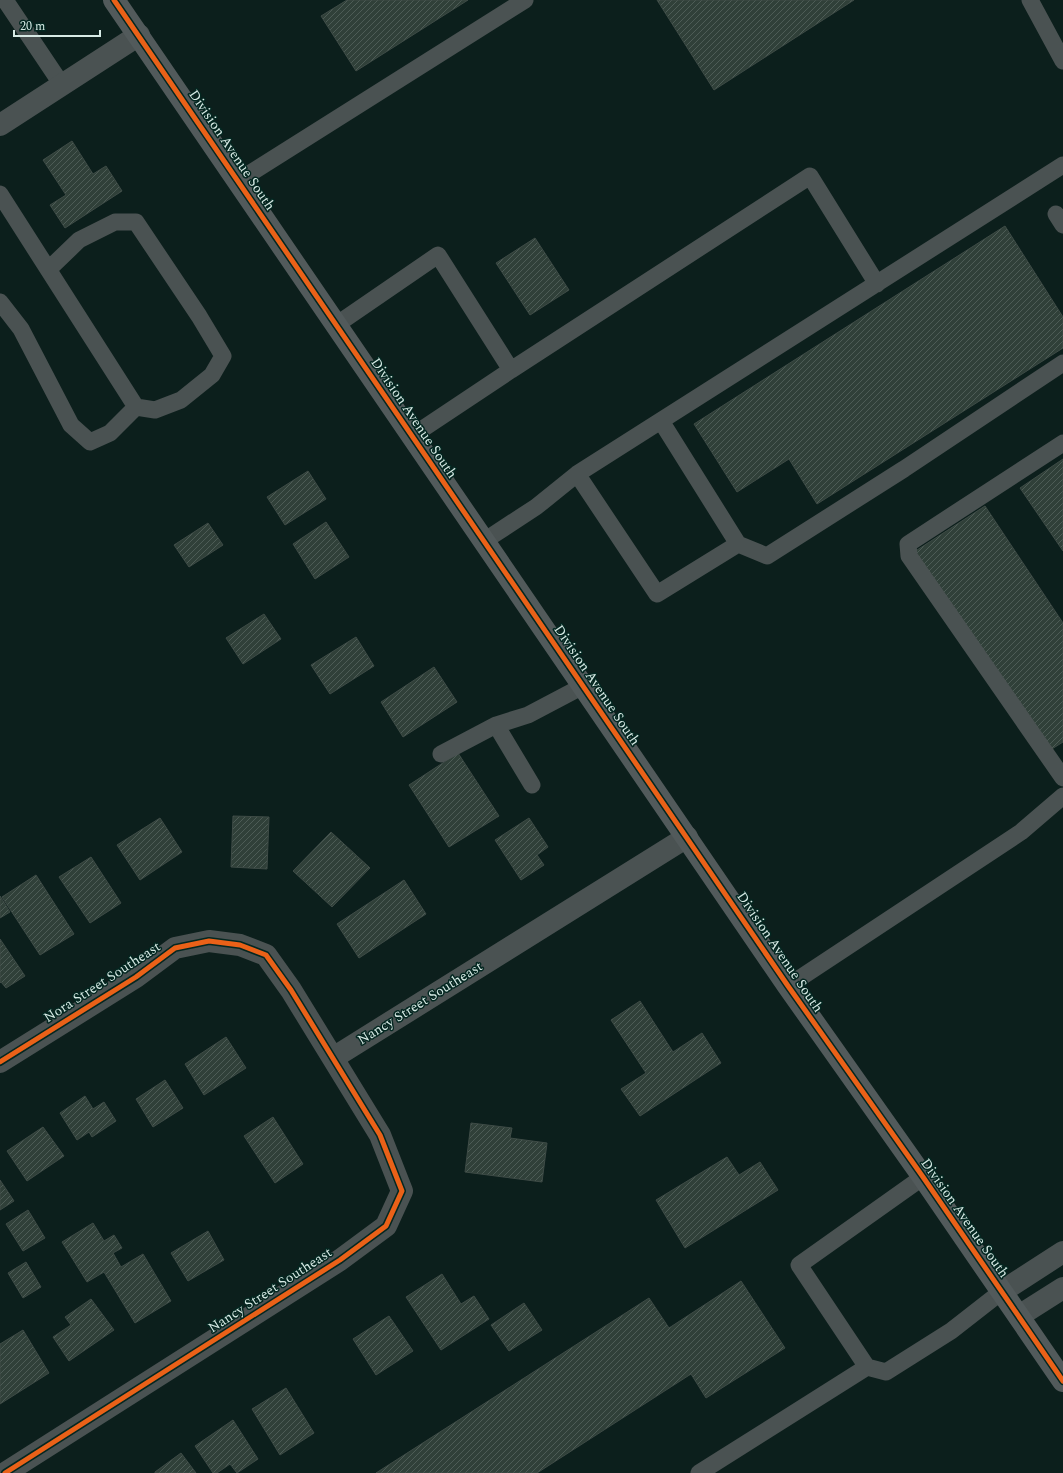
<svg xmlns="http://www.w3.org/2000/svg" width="1063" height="1473" font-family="Spectral,serif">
<defs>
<pattern id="building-hatch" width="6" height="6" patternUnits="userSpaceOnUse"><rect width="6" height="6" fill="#304039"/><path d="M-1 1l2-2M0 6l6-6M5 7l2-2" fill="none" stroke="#4d5c56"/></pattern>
</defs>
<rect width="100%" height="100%" fill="#0c1f1c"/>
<!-- building -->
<path fill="url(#building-hatch)" stroke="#3e4b46" d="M347,0H468L356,71L321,16Z
M657,0H854L714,90Z
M72,141L93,174L106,166L122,191L65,228L50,205L66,195L43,160Z
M1005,226L1063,317V348L817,504L789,459L737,492L694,424Z
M535,238L569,290L530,315L496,263Z
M1063,459V551L1020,488Z
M308,471L326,499L285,525L267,497Z
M985,506L1063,623V742L1047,752L914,552Z
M326,522L349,557L315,579L293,544Z
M208,523L223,545L189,567L174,545Z
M264,614L281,639L243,664L226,638Z
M356,637L374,666L330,694L311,665Z
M434,667L457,702L403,737L381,702Z
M458,753L499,816L449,847L409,785Z
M233,816L269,817L267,869L231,867Z
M160,818L182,852L140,880L117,845Z
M529,818L548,847L537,855L544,865L521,880L495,840Z
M331,832L370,868L332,907L293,871Z
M91,857L121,903L90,923L59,877Z
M36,875L74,934L40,955L2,897Z
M404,880L426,914L359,958L337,924Z
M0,896L10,912L0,918Z
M0,939L25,976L6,988L1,982L0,983Z
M640,1001L673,1052L702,1033L721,1063L640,1116L621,1089L646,1073L611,1020Z
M226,1037L246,1068L204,1095L185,1064Z
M165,1080L183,1108L153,1127L136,1099Z
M85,1096L93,1109L104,1102L116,1121L92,1137L89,1132L77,1140L60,1113Z
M273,1117L303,1164L275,1183L244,1136Z
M471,1123L512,1128L510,1138L547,1143L542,1182L465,1172Z
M43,1127L64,1156L27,1181L7,1151Z
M727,1157L739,1175L760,1162L778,1190L685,1248L656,1200Z
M0,1180L14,1201L0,1210Z
M28,1210L45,1238L23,1251L6,1224Z
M93,1223L104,1241L114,1235L122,1248L113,1253L121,1267L143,1254L171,1301L135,1323L104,1272L87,1282L62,1242Z
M208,1231L224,1260L188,1281L171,1253Z
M26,1262L41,1287L23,1298L8,1273Z
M442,1274L461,1304L474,1296L489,1319L441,1350L406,1297Z
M741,1281L785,1348L706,1398L691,1374L537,1473H376L649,1298L669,1328Z
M91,1299L114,1330L69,1361L53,1337L71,1325L65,1317Z
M524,1303L542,1330L509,1351L491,1325Z
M389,1316L413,1351L376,1375L353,1339Z
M23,1330L49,1373L0,1404V1344Z
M286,1388L314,1433L280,1455L252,1409Z
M233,1420L258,1459L237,1473L230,1464L217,1473H213L195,1446Z
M181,1453L196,1473H155V1472Z"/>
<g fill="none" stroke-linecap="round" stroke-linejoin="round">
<!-- service -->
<path stroke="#4a5252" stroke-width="17" d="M5,0L62,85
M1030,0L1063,61
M238,181L525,0
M0,194L136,407L155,410L181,400L212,375L223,356L199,316L136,222H115L79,240L49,269
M1056,214L1063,225
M0,302L21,329L71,425L90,442L110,433L136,407
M336,325L438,255L511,370L412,436
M511,370L810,176L877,284
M1063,443L908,544L909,556L1063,778
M577,474L657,594L738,544L661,421
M484,541L536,507L577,474L1063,165
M738,544L767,556L904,469L1063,363
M441,754L496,725
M532,785L496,725L528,715L583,686
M788,986L1021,832L1063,796
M923,1177L799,1265L867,1367L886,1372L951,1331L1001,1292
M699,1473L867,1367"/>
<!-- minor -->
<path stroke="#4a5252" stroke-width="22" d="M0,125L139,35
M333,1058L687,837
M0,1062L136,977L175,948L209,941L240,945L266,955L291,990L380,1135L402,1191L386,1226L340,1260L5,1473
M1001,1292L1063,1252
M1019,1316L1063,1288"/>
<!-- primary -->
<path stroke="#525a5b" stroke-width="22" d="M114,0L788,986L923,1177L1063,1381"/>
<!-- cycleway casing -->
<g stroke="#042721" stroke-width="8">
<path id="cycleway" d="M114,0L788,986L923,1177L1063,1381
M0,1062L136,977L175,948L209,941L240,945L266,955L291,990L380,1135L402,1191L386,1226L340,1260L5,1473"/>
</g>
<!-- cycleway -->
<use href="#cycleway" stroke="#ea6118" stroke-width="5"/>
</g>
<g text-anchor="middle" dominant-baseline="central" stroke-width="3" stroke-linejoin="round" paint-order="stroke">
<!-- street labels -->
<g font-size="14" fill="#d7eae5" stroke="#042721">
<text transform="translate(232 150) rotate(56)">Division Avenue South</text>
<text transform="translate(414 418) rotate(56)">Division Avenue South</text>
<text transform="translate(597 685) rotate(56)">Division Avenue South</text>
<text transform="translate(780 952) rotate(56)">Division Avenue South</text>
<text transform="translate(102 982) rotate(-33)">Nora Street Southeast</text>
<text transform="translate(420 1003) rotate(-32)">Nancy Street Southeast</text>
<text transform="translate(965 1218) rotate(55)">Division Avenue South</text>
<text transform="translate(270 1290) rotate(-33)">Nancy Street Southeast</text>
</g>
</g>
<!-- scale -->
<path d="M14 30v6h86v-6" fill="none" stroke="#d7eae5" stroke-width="2"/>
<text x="20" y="30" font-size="12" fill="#d7eae5" stroke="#042721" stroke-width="3" paint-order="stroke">20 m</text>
</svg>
